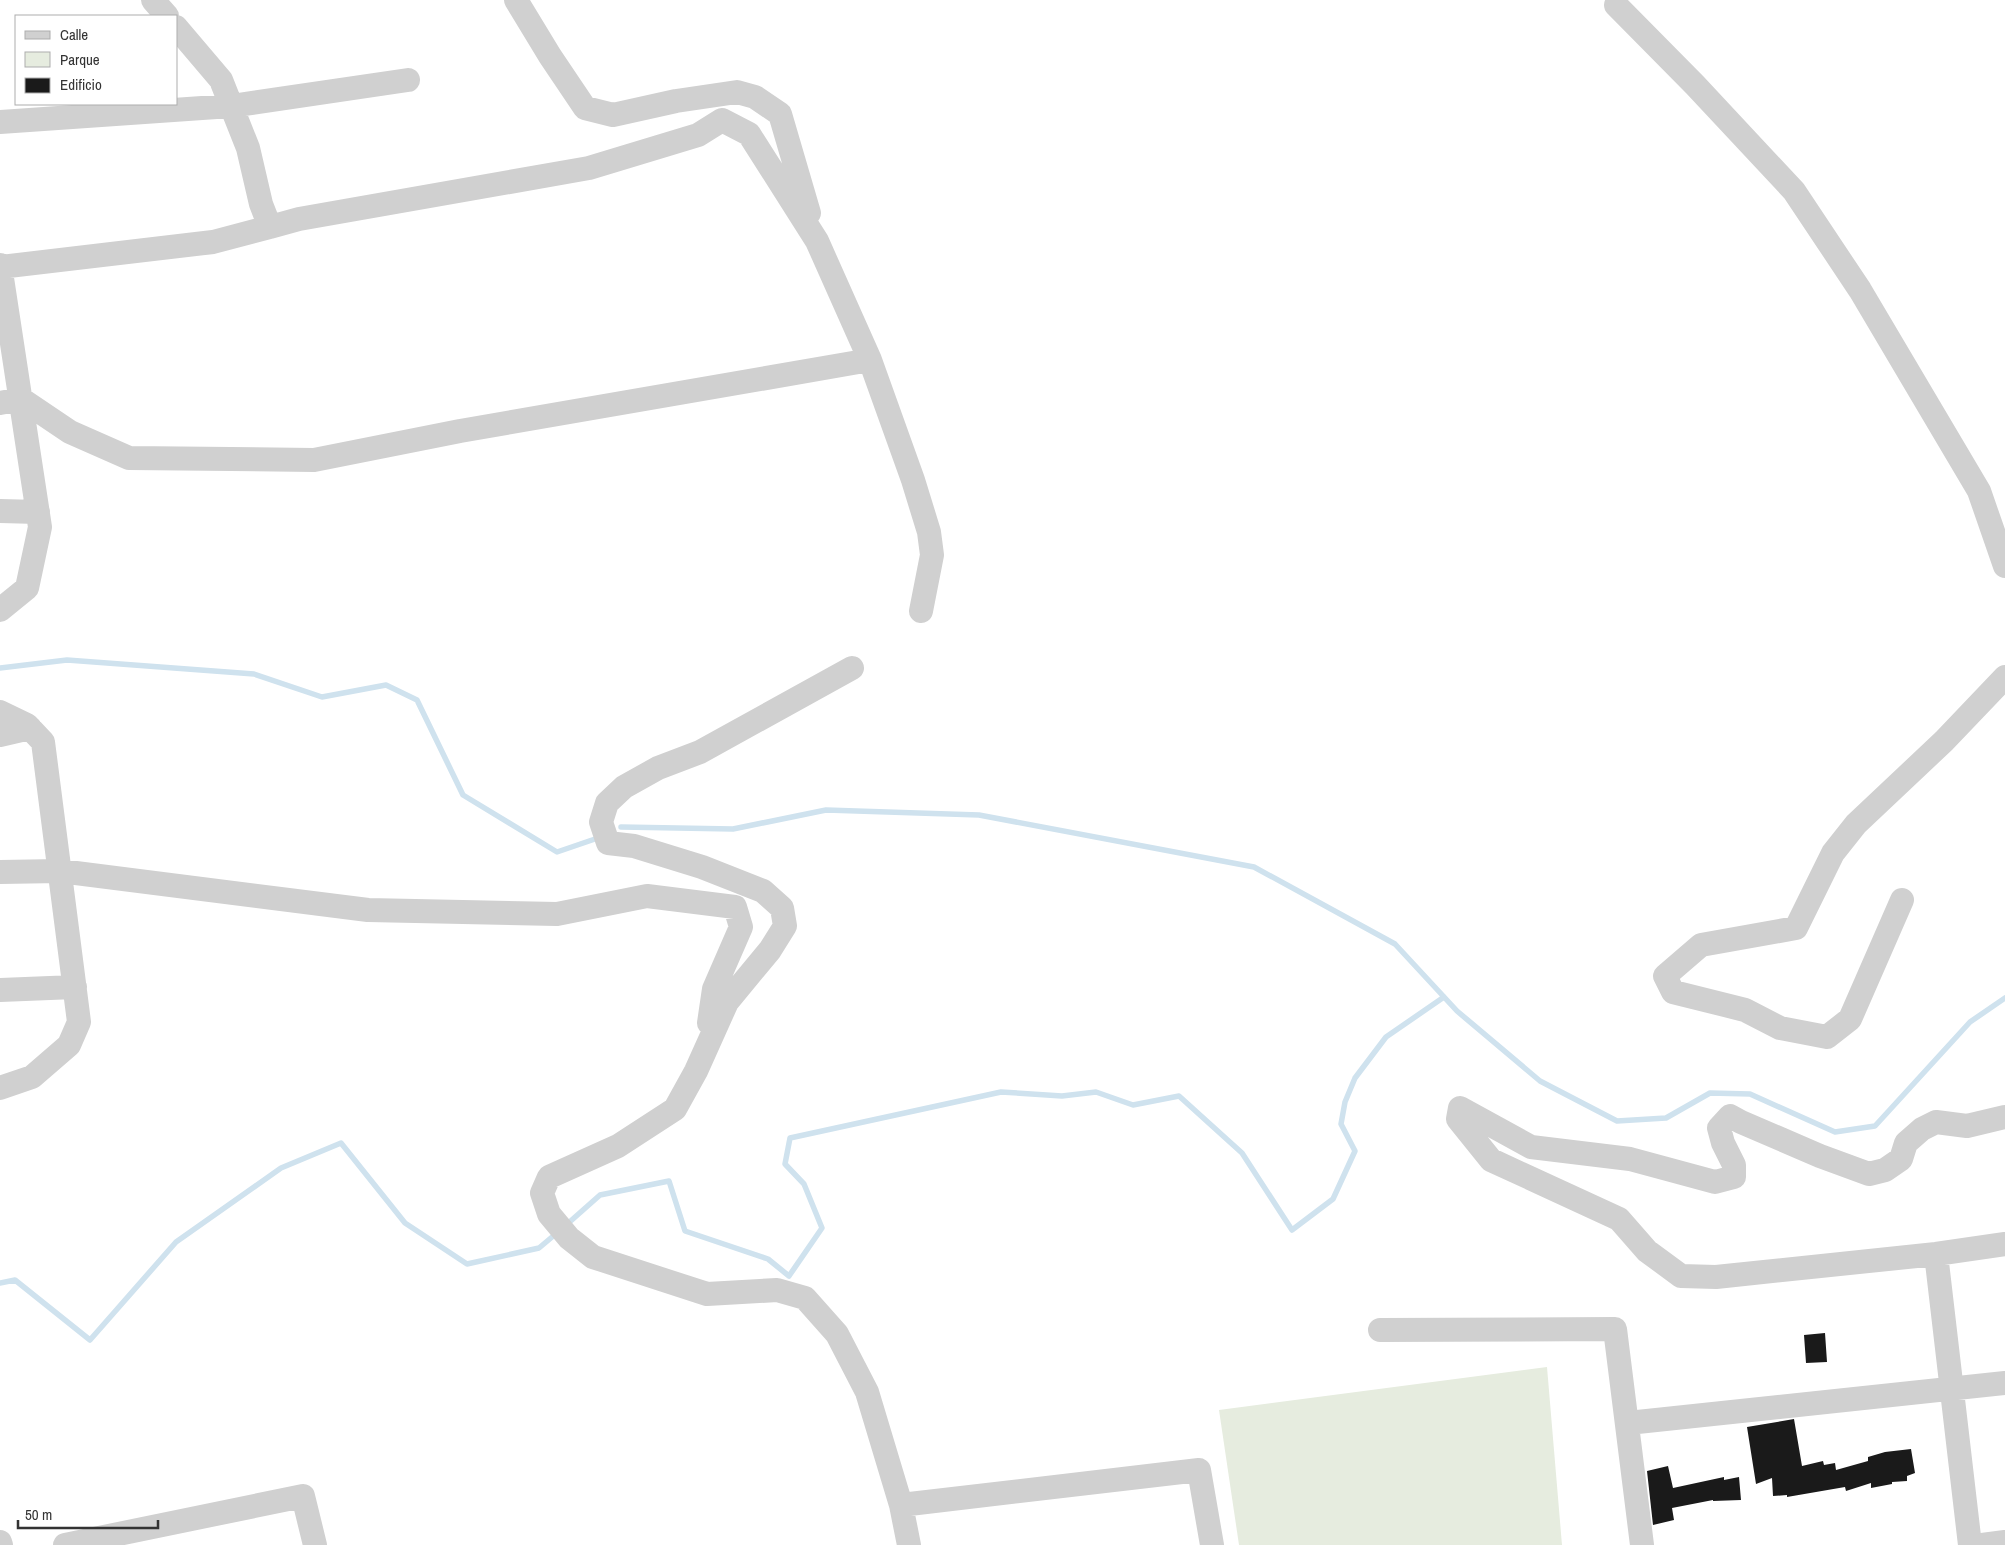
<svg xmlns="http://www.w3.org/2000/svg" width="2005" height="1545" font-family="'Archivo Narrow',sans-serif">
<rect width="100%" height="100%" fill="#fff"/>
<!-- green -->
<path fill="#e6ecdf" d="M1547,1367L1562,1545H1239L1219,1410Z"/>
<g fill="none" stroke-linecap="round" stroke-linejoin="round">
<!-- stream -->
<path stroke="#cfe2ee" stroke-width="5.5" d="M0,668L67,660L254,674L322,697L386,685L417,700L463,795L557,852L595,839
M621,827L733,829L826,810L979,815L1254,867L1395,944L1457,1011L1540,1081L1617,1121L1666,1118L1710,1093L1750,1094L1835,1132L1875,1126L1970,1022L2005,998
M565,1226L600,1195L669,1181L685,1231L768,1259L789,1276L822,1228L804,1184L785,1164L790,1138L1001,1092L1062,1096L1096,1092L1133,1105L1179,1096L1242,1153L1292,1230L1333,1199L1355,1151L1341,1124L1345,1102L1355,1078L1386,1037L1444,997
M0,1283L15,1280L90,1340L176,1242L281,1168L341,1143L405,1223L467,1264L539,1248L558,1232"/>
</g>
<!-- building -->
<path fill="#1a1a1a" d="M1825,1333L1827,1362L1806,1363L1804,1335Z
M1794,1419L1802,1466L1823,1461L1824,1465L1835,1463L1836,1470L1868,1461V1457L1885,1452L1911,1449L1915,1473L1907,1476V1481L1892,1482V1484L1871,1488V1483L1846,1491L1845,1487L1787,1497V1495L1773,1496L1772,1478L1756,1484L1747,1427Z
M1668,1466L1673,1488L1724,1477V1480L1739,1477L1741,1500L1713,1501V1500L1672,1508L1674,1520L1653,1525L1647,1471Z"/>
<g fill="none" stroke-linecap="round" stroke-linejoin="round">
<!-- minor -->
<path stroke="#d0d0d0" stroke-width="24" d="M153,0L167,16
M516,0L550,56L585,108L613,115L676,101L737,92L755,97L780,114L809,213
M1616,5L1695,85L1794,191L1860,290L1979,491L2005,566
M176,27L221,80L248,148L261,204L270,227L299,219L589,168L698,135L722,120L749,134L817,241L870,360L913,480L929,532L932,555L921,611
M0,122L231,106L408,80
M0,265L40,527L27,588L0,610
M0,267L213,242L270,227
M0,403L21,399L70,432L129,458L314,460L460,431L870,360
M0,511L38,512
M852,668L700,752L658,768L624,787L607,803L601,822L608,843L634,846L702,867L763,891L782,908L785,926L770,950L727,1002L696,1071L675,1109L618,1146L549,1177L542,1193L549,1214L569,1238L593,1257L707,1294L777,1290L805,1298L837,1334L867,1392L901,1505L909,1545
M0,712L27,725L43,742L79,1022L69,1045L32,1077L0,1088
M0,735L30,728
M0,872L60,871L368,910L557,914L647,896L735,907L741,927L714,989L709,1023
M1902,900L1850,1019L1827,1037L1780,1028L1745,1010L1673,992L1665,976L1701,945L1796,928L1833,853L1856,824L1944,741L2005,677
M0,990L75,987
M2005,1117L1967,1126L1936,1122L1922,1129L1906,1143L1901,1159L1885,1170L1869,1174L1820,1156L1741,1122L1730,1116L1719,1128L1723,1143L1734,1165V1177L1715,1182L1630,1159L1531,1147L1460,1108L1458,1119L1491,1160L1619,1219L1647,1251L1681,1276L1716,1277L1936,1254L2005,1244
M1936,1254L1970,1545
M1380,1330L1615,1329L1642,1545
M1628,1423L2005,1383
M901,1505L1199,1470L1212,1545
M0,1542L1,1545
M65,1545L303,1496L315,1545
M1982,1545L2005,1542"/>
</g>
<!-- legend -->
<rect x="15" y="15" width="162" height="90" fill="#ffffff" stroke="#adadad"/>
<rect x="25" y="31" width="25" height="8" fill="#d0d0d0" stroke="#adadad"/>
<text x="60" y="40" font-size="15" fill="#333333">Calle</text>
<rect x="25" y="52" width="25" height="15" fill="#e6ecdf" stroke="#adadad"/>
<text x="60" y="65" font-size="15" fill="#333333">Parque</text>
<rect x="25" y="78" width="25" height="15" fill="#1a1a1a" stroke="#adadad"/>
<text x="60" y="90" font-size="15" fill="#333333">Edificio</text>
<!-- scale -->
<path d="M18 1520v8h140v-8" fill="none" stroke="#333333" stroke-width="2.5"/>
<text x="25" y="1520" font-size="15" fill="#333333" stroke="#ffffff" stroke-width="4" paint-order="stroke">50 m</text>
</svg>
